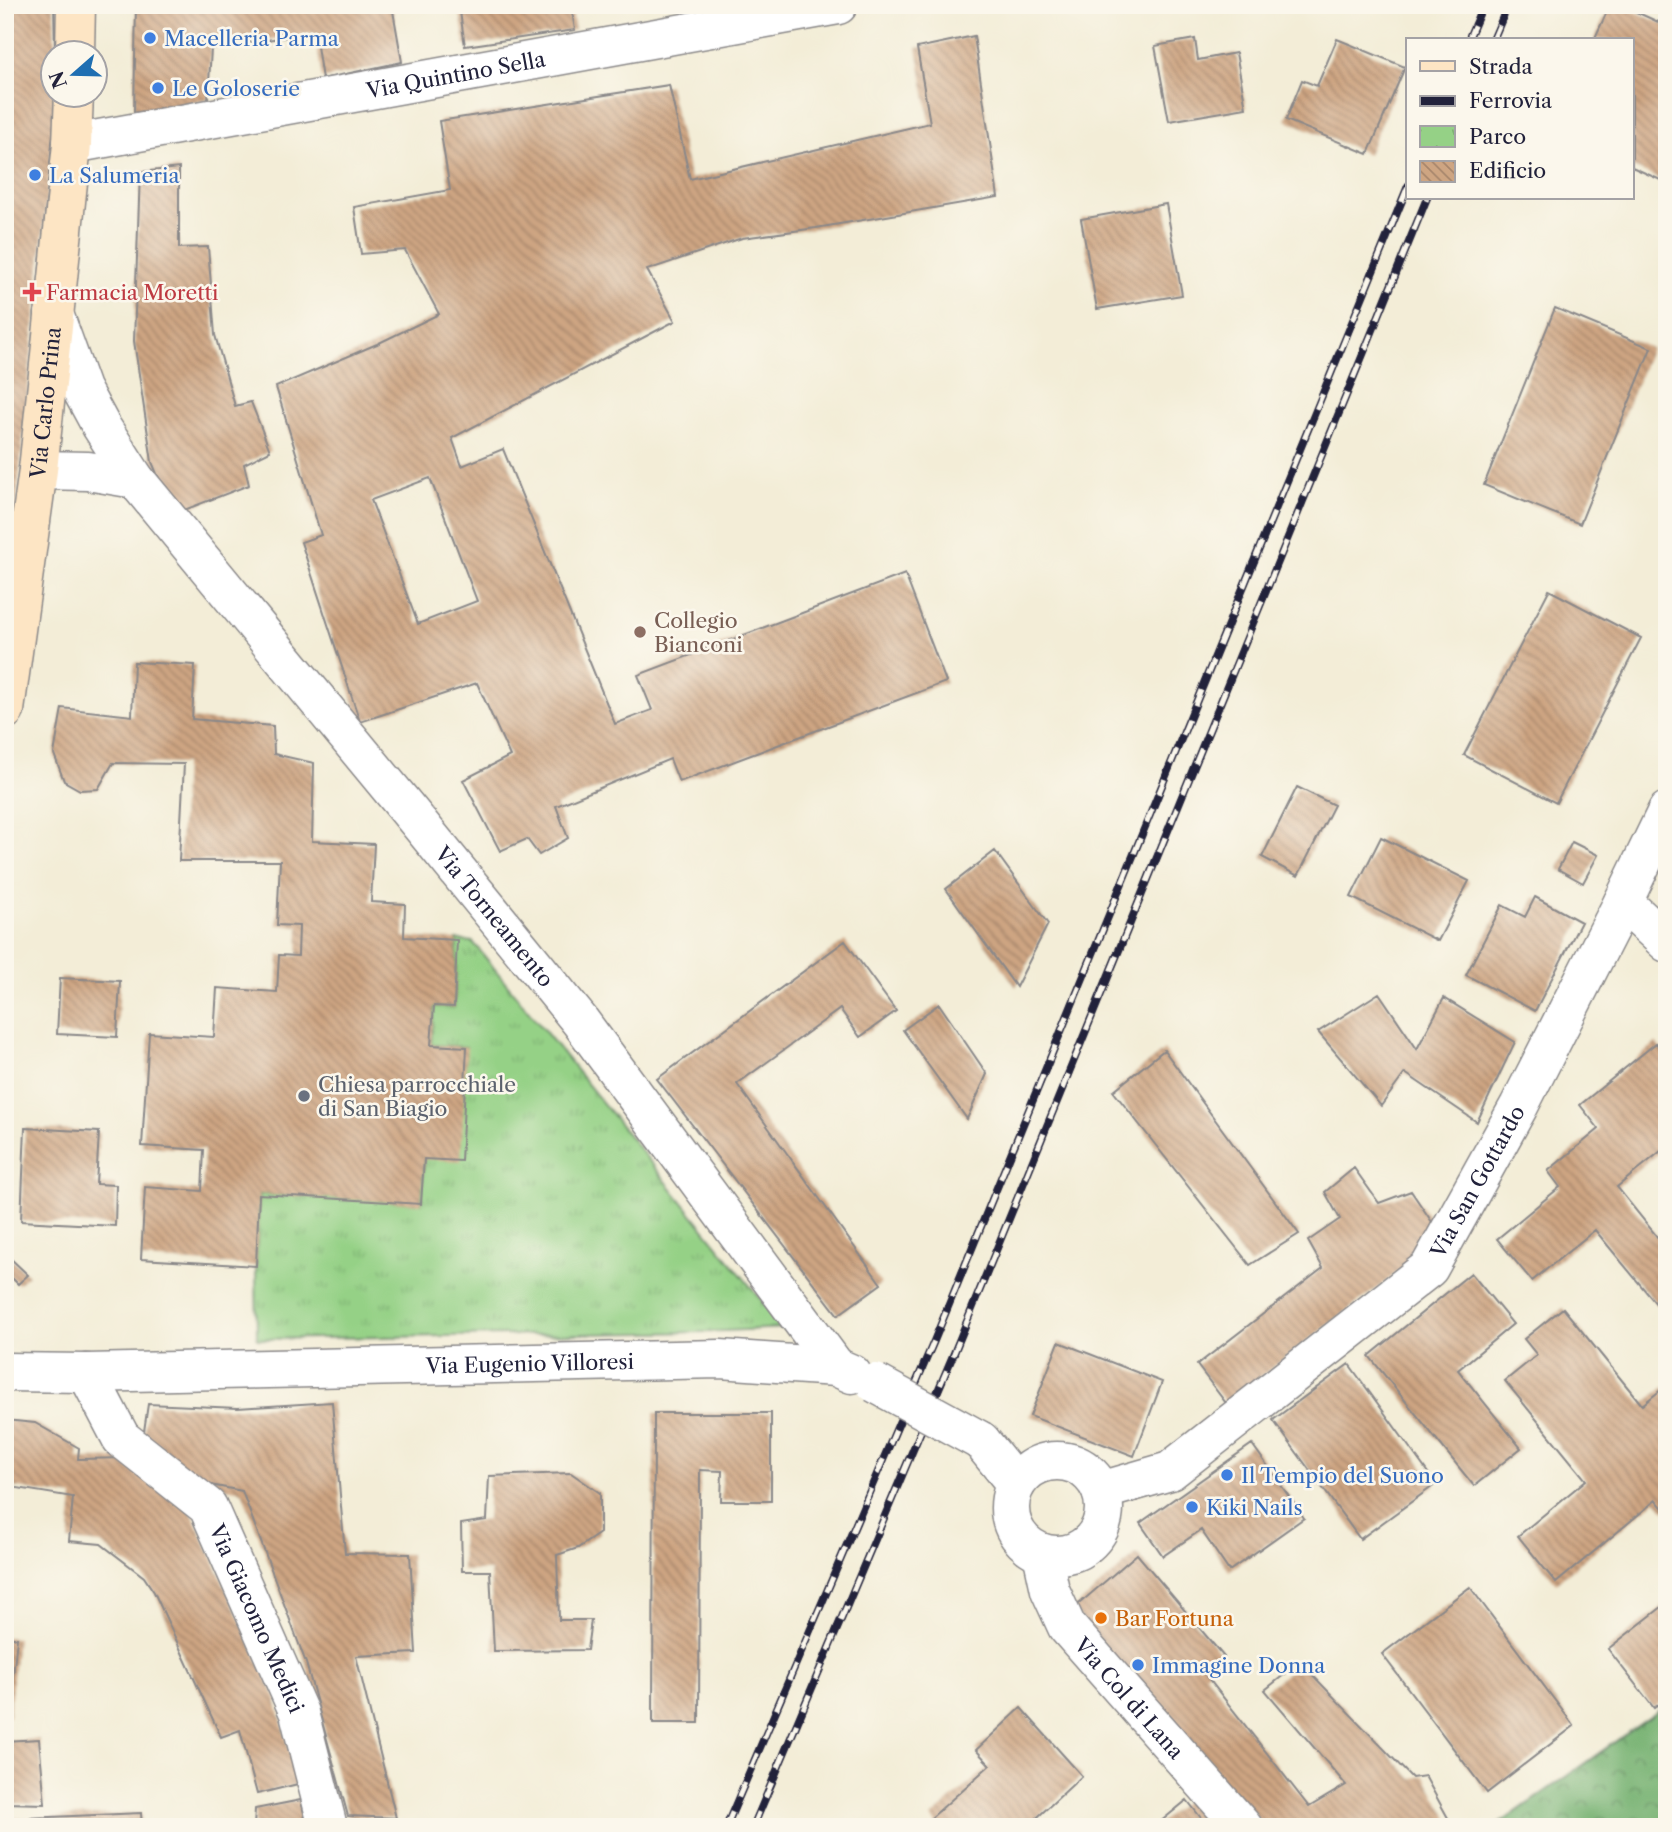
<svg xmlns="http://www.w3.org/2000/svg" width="1672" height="1832" font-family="'Libre Caslon Text',serif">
<defs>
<pattern id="forest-crowns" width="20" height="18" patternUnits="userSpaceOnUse" patternTransform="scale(1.75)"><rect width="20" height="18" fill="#78b373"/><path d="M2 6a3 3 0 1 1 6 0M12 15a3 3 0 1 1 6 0" fill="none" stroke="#629160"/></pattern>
<pattern id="park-tufts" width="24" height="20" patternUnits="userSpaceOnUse" patternTransform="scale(1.75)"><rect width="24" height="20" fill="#95d186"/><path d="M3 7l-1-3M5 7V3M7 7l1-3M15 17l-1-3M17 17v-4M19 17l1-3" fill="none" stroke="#80b375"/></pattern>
<pattern id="building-back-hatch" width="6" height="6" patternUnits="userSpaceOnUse" patternTransform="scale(1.75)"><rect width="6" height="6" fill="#cea582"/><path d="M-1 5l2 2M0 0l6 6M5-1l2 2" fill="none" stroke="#a7866c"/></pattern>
</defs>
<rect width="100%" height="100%" fill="#fbf7ec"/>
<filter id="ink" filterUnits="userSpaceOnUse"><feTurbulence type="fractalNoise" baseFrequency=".0143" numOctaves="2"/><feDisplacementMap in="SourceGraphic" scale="14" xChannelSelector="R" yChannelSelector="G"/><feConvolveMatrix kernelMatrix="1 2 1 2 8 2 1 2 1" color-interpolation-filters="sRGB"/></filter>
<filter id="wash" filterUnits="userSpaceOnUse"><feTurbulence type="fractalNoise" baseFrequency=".00686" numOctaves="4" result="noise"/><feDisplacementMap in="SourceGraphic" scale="28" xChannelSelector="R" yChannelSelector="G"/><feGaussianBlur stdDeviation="1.57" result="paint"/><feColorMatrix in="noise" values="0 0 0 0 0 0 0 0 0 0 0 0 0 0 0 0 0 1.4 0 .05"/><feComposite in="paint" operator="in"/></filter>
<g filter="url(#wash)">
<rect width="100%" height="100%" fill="#f3edd7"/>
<!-- forest -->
<path fill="url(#forest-crowns)" stroke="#4d6a57" stroke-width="2" d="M1667,1705V1827H1495Z"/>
<!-- park -->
<path fill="url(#park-tufts)" stroke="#5c7a60" stroke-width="2" d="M457,940L473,942L784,1328L706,1332L257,1339L256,1266L259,1194L421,1203L424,1159L466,1047L431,1045L434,1006L454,1007Z"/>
<g id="blocks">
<!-- building -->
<path fill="url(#building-back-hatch)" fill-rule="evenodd" d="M5,5H54L55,52H52V94H56V104L9,581L5,580Z
M136,5H392L402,62L322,79L315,33L211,48L208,100L134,113Z
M459,5H571L575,30L465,46Z
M1610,5H1621L1667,26V183L1632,167V40H1594Z
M974,36L998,197L816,228L742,238L647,270L675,321L452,438L462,466L503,449L615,724L652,710L638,675L905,574L946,682L679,782L670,759L556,806L568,838L539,855L527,839L500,851L463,780L510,756L477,683L360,722L301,542L321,535L276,387L377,344L439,314L405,250L361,254L354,207L450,190L439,121L669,85L690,179L930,123L917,48ZM430,478L477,601L418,624L371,500Z
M1195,39L1198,60L1236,53L1246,108L1169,121L1155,46Z
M1337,39L1405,67L1368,154L1286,120L1302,80L1317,86Z
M179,168V248L208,247L215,335L235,406L251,402L270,451L244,464L249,485L174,514L152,462L134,341L140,172Z
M1166,204L1182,295L1097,309L1081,219Z
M1555,308L1651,348L1580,524L1484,485Z
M1549,590L1641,638L1556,803L1464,755Z
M134,662L195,665L192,719L273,726L274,754L314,763L312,841L374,844L371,902L405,904L404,937L457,940L454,1007L434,1006L431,1045L467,1047L461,1161L424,1159L421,1204L259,1194L256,1266L141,1259L145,1187L202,1191L204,1150L142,1146L149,1033L214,1037L217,988L277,992L279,955L298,956L299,926L277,925L280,861H179L184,764L113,763L98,789L80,790L64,781L54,754L62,708L132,716Z
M1297,787L1334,805L1298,876L1262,857Z
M1381,837L1469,881L1438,941L1351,897Z
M1572,842L1598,855L1583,883L1558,869Z
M995,851L1048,924L1016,987L946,889Z
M1535,897L1581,922L1535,1011L1466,975L1502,905L1525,917Z
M845,941L896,1011L860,1037L840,1009L737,1084L881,1284L838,1315L657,1079Z
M60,978L120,981L117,1037L57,1034Z
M1379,993L1417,1049L1444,998L1515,1042L1477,1122L1405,1073L1381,1106L1318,1032Z
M939,1004L987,1074L967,1119L903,1030Z
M1656,1043L1667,1056V1146L1617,1187L1667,1249V1317L1595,1230L1532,1281L1497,1239L1560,1187L1548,1171L1599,1129L1580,1105Z
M1164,1050L1299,1234L1250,1265L1113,1091Z
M25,1128L99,1132L96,1184L116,1185L115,1226L21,1221Z
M1354,1168L1379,1203L1411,1191L1432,1222L1418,1257L1226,1403L1197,1365L1323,1268L1308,1241L1340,1219L1325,1192Z
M9,1257L28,1275L18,1284L5,1271V1260Z
M1471,1273L1513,1324L1458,1370L1521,1448L1474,1486L1369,1356Z
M1563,1308L1642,1405L1667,1385V1513L1656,1500L1556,1583L1518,1536L1586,1480L1505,1381L1537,1355L1524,1339Z
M1059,1342L1162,1382L1134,1456L1030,1416Z
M1349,1364L1436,1484L1360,1539L1273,1420Z
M332,1402L345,1553L410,1554L416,1653L356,1656L396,1818L348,1816L306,1663L242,1491L200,1483L143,1438L148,1404L238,1408Z
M654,1413H771V1501H721L722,1471L700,1470L699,1723H653Z
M5,1420L35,1423L79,1448L78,1459L127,1458L189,1507L276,1699L298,1784L257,1794L240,1730L221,1737L154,1592L144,1577L101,1544L69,1541L73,1497L5,1486Z
M1252,1444L1304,1518L1229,1571L1201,1530L1163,1556L1140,1523Z
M571,1473L600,1493V1533L578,1548L557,1555L559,1620H591L587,1650L494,1651L490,1571H462L461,1524L487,1520L489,1476Z
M1137,1554L1224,1657L1205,1674L1309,1807L1346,1785L1265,1690L1300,1662L1412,1778L1425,1776L1453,1827H1264L1160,1712L1073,1609Z
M1470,1587L1574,1726L1487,1793L1382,1654Z
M1667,1603V1698L1654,1708L1608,1649Z
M5,1637L17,1638L9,1716L5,1717Z
M1021,1708L1082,1776L1027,1827H938L931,1818L990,1765L976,1750Z
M39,1739L45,1804L5,1803V1741Z
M301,1800L307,1827H254L255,1809Z
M1187,1800L1208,1827H1154Z
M141,1813L142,1827H5V1819Z"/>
</g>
</g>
<g filter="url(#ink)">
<use href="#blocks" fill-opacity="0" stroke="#8a8889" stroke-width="2"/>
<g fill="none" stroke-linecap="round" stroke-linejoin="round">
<!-- street casing -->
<g stroke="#8a8889" stroke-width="41">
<g id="street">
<path id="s1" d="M72,144L838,5"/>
<path id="s2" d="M54,314L81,389L101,426L135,479L418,822L580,1021L836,1367"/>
<path d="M38,470L88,471L135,479"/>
<path d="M1623,902L1667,943"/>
<path id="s3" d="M5,1372L87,1373L720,1359L836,1367L852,1374"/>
<path id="s4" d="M87,1373L121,1438L208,1507L299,1713L328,1827"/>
<path d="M981,1441L1016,1484"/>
<circle cx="1057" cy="1508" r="47"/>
<path id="s5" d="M1101,1491L1170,1471L1429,1268L1519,1106L1623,902L1667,811"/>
<path id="s6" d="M1042,1553L1050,1590L1067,1627L1243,1827"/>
</g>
</g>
<!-- secondary casing -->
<g stroke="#8a8889" stroke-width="41">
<g id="secondary">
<path d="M75,52L76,5"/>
<path id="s7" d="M5,710L38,470L72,144L74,94"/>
</g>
</g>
<!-- street -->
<use href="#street" stroke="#fff" stroke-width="38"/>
<!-- secondary -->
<use href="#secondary" stroke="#fde5c4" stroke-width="38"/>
<!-- rail casing -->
<g stroke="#22223b" stroke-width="8">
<path id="rail" d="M1468,40L1483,5
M1493,40L1508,5
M726,1827L934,1341L1408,186
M753,1827L954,1353L1427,198"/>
</g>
<!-- rail -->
<use href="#rail" stroke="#fbf7ec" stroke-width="5" stroke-dasharray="16" stroke-linecap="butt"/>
<!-- street-bridge casing -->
<g stroke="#8a8889" stroke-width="41" stroke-linecap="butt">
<path id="street-bridge" d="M875,1383L981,1441"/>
</g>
<!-- street-bridge -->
<use href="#street-bridge" stroke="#fff" stroke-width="38"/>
</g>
</g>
<!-- markers -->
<g fill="#3f7fe0" stroke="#fbf7ec" stroke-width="2.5">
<circle cx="150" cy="38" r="7"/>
<circle cx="158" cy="88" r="7"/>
<circle cx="35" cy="175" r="7"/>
<circle cx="1227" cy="1475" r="7"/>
<circle cx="1192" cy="1507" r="7"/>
<circle cx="1138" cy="1665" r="7"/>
</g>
<path fill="#e0444e" stroke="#fbf7ec" stroke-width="2.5" d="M28.5 281.5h7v7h7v7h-7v7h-7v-7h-7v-7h7z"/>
<circle fill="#8d6e63" stroke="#fbf7ec" stroke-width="2.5" cx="640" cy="632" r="7"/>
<circle fill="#6b7280" stroke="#fbf7ec" stroke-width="2.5" cx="304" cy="1096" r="7"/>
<circle fill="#e8710a" stroke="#fbf7ec" stroke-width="2.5" cx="1101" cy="1618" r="7"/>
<g text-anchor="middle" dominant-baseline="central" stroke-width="5" stroke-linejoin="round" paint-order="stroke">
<!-- shop labels -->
<g font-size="21" fill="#366cbe" stroke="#fbf7ec" text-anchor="start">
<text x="164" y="38">Macelleria Parma</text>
<text x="172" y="88">Le Goloserie</text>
<text x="49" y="175">La Salumeria</text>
<text x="1241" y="1475">Il Tempio del Suono</text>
<text x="1206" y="1507">Kiki Nails</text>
<text x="1152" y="1665">Immagine Donna</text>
</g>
<!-- street labels -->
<g font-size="21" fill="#22223b" stroke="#fbf7ec">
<text stroke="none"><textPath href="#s1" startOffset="390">Via Quintino Sella</textPath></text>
<text stroke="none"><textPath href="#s7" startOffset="310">Via Carlo Prina</textPath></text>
<text stroke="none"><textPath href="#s2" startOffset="751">Via Torneamento</textPath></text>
<text stroke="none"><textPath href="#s5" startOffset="500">Via San Gottardo</textPath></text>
<text stroke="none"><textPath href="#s3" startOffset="525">Via Eugenio Villoresi</textPath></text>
<text stroke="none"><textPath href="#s4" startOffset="306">Via Giacomo Medici</textPath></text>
<text stroke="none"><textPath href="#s6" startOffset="173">Via Col di Lana</textPath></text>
</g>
<!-- health labels -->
<g font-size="21" fill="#be3a42" stroke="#fbf7ec" text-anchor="start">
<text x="46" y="292">Farmacia Moretti</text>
</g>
<!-- education labels -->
<g font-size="21" fill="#785e54" stroke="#fbf7ec" text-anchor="start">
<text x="654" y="620">Collegio<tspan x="654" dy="24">Bianconi</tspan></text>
</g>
<!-- worship labels -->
<g font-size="21" fill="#5b616d" stroke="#fbf7ec" text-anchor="start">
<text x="318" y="1084">Chiesa parrocchiale<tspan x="318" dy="24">di San Biagio</tspan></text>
</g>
<!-- food labels -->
<g font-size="21" fill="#c56008" stroke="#fbf7ec" text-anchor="start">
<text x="1115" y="1618">Bar Fortuna</text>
</g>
</g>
<!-- margin -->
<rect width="1672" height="1832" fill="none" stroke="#fbf7ec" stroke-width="28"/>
<!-- legend -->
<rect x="1406" y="38" width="228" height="161" fill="#fbf7ec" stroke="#a4a2a5" stroke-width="2"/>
<rect x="1420" y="61" width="35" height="10" fill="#fde5c4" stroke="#a4a2a5" stroke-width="2"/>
<text x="1469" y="74" font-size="21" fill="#22223b">Strada</text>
<rect x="1420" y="96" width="35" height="10" fill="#22223b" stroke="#a4a2a5" stroke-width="2"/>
<text x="1469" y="108" font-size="21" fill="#22223b">Ferrovia</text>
<rect x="1420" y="126" width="35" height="21" fill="url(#park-tufts)" stroke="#a4a2a5" stroke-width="2"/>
<text x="1469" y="144" font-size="21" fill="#22223b">Parco</text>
<rect x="1420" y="161" width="35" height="21" fill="url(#building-back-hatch)" stroke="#a4a2a5" stroke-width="2"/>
<text x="1469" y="178" font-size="21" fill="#22223b">Edificio</text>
<!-- north arrow -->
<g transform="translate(74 74) rotate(250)"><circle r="33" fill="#fbf7ec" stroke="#a4a2a5" stroke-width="2"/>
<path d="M0-5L12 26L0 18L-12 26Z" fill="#1f6fb2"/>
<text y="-10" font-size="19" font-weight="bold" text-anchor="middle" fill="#22223b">N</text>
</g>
</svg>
